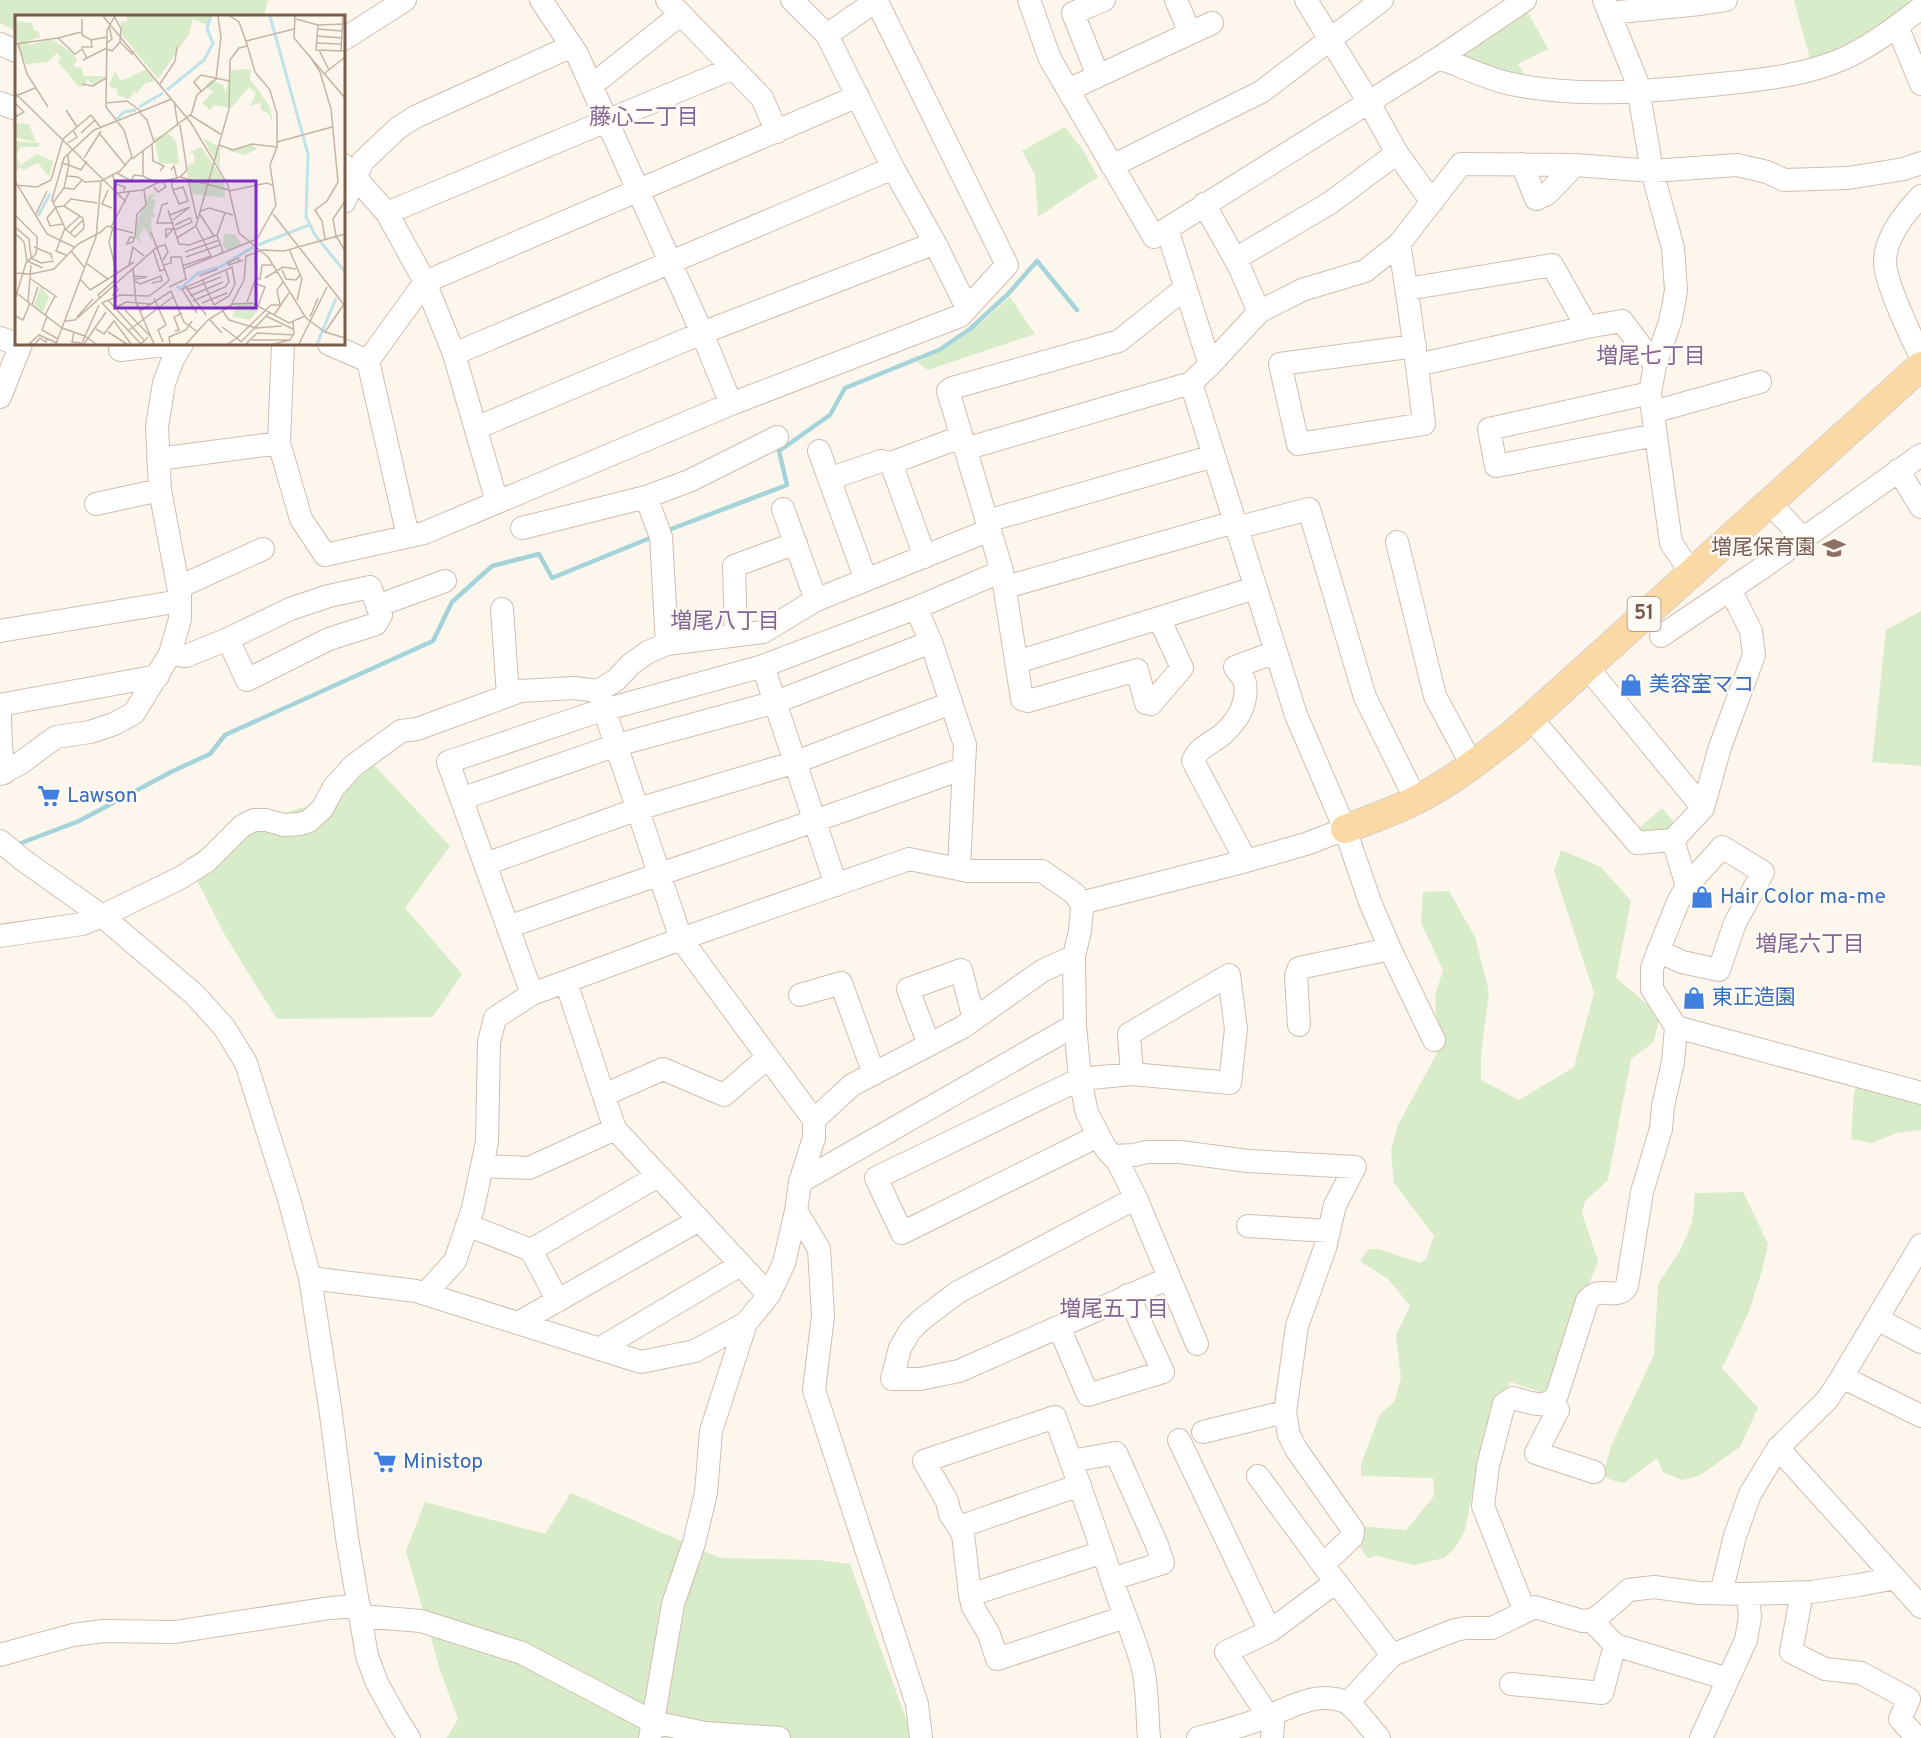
<svg xmlns="http://www.w3.org/2000/svg" width="1921" height="1738" font-family="Overpass,'Noto Sans JP',sans-serif">
<rect width="100%" height="100%" fill="#fdf6ec"/>
<!-- green -->
<path fill="#d8ecc9" d="M0,0H268L264,16H16V31L0,23Z
M1794,0H1914L1868,39L1811,63Z
M1527,11L1548,49L1518,64L1527,79L1456,57Z
M1065,127L1083,150L1098,177L1038,217L1035,175L1022,151Z
M1010,297L1035,334L928,370L917,362C957,345 978,326 1010,297Z
M1921,611V766L1872,762L1886,630Z
M374,765L450,846L405,908L462,974L433,1017L277,1019L226,937L186,859L232,830L335,797Z
M1662,808L1678,827L1647,839L1637,830Z
M1561,850L1601,867L1631,901L1616,978L1646,1003L1659,1018L1654,1042L1631,1059L1608,1180L1585,1201L1582,1213L1598,1261L1547,1394L1510,1382L1484,1434L1465,1530L1455,1548L1444,1558L1414,1565L1377,1556L1368,1558L1361,1549L1357,1526L1406,1530L1434,1496L1433,1478L1361,1476V1464L1380,1414L1394,1402L1401,1378L1396,1335L1410,1306L1389,1280L1360,1261L1369,1249H1379L1420,1263L1426,1259L1434,1236L1394,1183L1391,1151L1398,1125L1438,1051L1435,996L1443,970L1421,923L1423,892L1449,891L1475,937L1489,992L1481,1054V1080L1519,1100L1574,1067L1594,993L1554,871Z
M1868,1068L1921,1081V1130L1896,1133L1872,1143L1851,1139L1854,1092Z
M1743,1192L1768,1244L1762,1271L1748,1314L1722,1368L1758,1408L1740,1447L1699,1476L1682,1480L1663,1472L1657,1458L1624,1483L1611,1480L1603,1475L1611,1446L1654,1355L1658,1284L1680,1251L1692,1223L1695,1193Z
M571,1493L720,1558L819,1560L850,1564L913,1738H447L458,1719L440,1670L406,1551L425,1502L545,1534Z"/>
<g fill="none" stroke-linecap="round" stroke-linejoin="round">
<!-- stream -->
<path stroke="#a5d3da" stroke-width="4.5" d="M666,531L787,485L779,451L830,415L845,388L939,350L970,329L1008,294L1037,261L1077,310
M16,845L79,821L173,771L210,754L225,735L433,641L452,602L492,566L539,554L552,578L655,536"/>
<!-- minor casing -->
<g stroke="#d1beb0" stroke-width="24">
<path id="minor" d="M541,0L577,54L702,333L731,404
M667,0L762,98L777,132
M792,0L827,35L893,168L935,243L967,308
M1029,0L1050,59L1154,237L1439,58L1525,0
M1176,0L1190,33
M1306,0L1368,101L1397,153L1432,202
M1604,0L1637,82L1652,171L1673,248L1676,290L1674,303L1670,322L1655,365L1650,393L1671,543L1691,572
M1609,13L1700,4L1726,0
M1897,26L1921,84
M827,35L877,0
M344,39L405,0
M0,44L16,51
M1439,58C1461,66 1484,77 1507,83C1573,98 1645,92 1711,85C1757,80 1802,77 1845,58C1873,45 1897,26 1921,8
M1098,76L1073,13L1104,0
M591,86L681,14
M1068,90L1212,23
M0,103L16,109
M1522,164L1536,199L1547,194L1575,165
M344,165L387,213L425,282L454,354L497,502
M1112,166L1261,92L1382,0
M1921,196C1905,213 1886,236 1885,260C1884,281 1911,336 1921,357
M344,202L363,161L398,128L415,117L572,46
M1204,204L1239,266L1259,312L1210,365L1191,383L1296,715L1345,829L1370,902L1390,949L1434,1040
M387,213L733,68
M1167,229L1210,365
M1399,244C1410,304 1417,364 1424,424L1298,444L1280,364L1415,346
M1235,259L1330,203L1397,153
M1184,289L1119,341L952,388L948,391L1002,571L1022,699L1028,701L1137,670L1146,703L1151,704L1182,668L1159,618L1255,588
M1407,289L1552,265L1587,327
M1259,312L1302,290L1365,271L1399,244L1461,164L1575,165L1652,171L1737,165L1767,172L1784,180L1848,178L1904,169L1921,163
M0,338L20,345
M283,344L279,443L301,519L325,555L424,533L731,404L960,316L1007,265L876,0
M329,344L368,361
M120,350L175,344
M454,354L893,168
M1417,365L1587,327L1622,321L1655,365
M1650,393L1489,429L1496,466L1656,435
M0,397L21,344
M1653,412L1760,382
M476,428L702,333L935,243
M965,449L1191,383
M819,451L866,580
M158,459L279,443
M891,463L925,557
M1898,470L1921,507
M829,479L881,461L891,463L961,437
M646,497L661,537L667,644
M1770,503L1802,538
M96,504L160,490
M783,509L816,600
M987,521L1214,456
M522,528L646,497L689,481L777,437
M1236,528L1309,509L1365,697L1416,800
M408,536L368,361L425,282L858,96
M1397,542L1435,696L1472,765
M179,587L263,549
M1006,587L1235,522
M377,606L445,581
M916,608L931,642L965,745L959,868
M502,609L508,695
M0,631L180,601
M736,635L734,566L796,543
M1661,636L1759,570L1921,455
M1276,652L1235,667C1238,672 1244,678 1245,683C1248,703 1238,720 1224,733C1212,744 1200,745 1193,761L1246,861L1306,844L1345,829
M170,654L186,656L228,639L290,609L329,596L370,587L381,615L376,624L329,639L247,680L228,639
M1017,662L1159,618
M763,666L836,885
M1587,667L1703,808
M598,691L681,939L814,1120V1138L800,1182L796,1211L784,1263L769,1295L746,1323L711,1431L706,1493L694,1543L673,1604L650,1738
M0,705L158,676
M0,716L1,746L4,773
M1531,718L1637,843L1673,840L1703,808L1720,747L1754,655L1751,631L1730,589
M0,774L19,764L56,737L90,732L114,724L134,713L170,654L180,619V596L160,490L157,427L164,383L173,359L182,344
M461,799L617,745L776,702L931,642
M1673,840L1687,886
M0,841L23,860L102,916L194,994L224,1027L246,1063L289,1199L310,1278L330,1407L347,1538L367,1656L377,1683L397,1719L409,1738
M486,864L638,809L796,762L951,703
M1081,903L1246,861
M508,927C660,873 813,823 964,768
M0,936L82,924L102,916L182,877L207,861L242,826L254,820H266L284,825L300,824L309,821L322,809L334,787L353,766L401,731L417,729L521,691L574,688L598,691L616,680L631,664L648,652L667,644L763,632L816,600L990,530
M566,982L615,1129L769,1295
M532,994L448,762L593,713L763,666L916,608L1002,571
M800,995L841,983L874,1074
M1299,1025L1296,976L1299,968L1390,949
M1676,1027L1921,1093
M929,1045L908,989L961,970L974,1019
M604,1095L663,1069L724,1095L768,1057
M814,1120L852,1085L963,1027L1042,971L1074,956
M1098,1136L902,1233L876,1178L1080,1079L1132,1074L1230,1083L1236,1029L1229,975L1129,1034L1132,1074
M1114,1156L1134,1155L1147,1152H1180L1248,1161L1355,1167L1335,1205L1325,1248L1297,1326L1285,1412L1203,1432
M482,1166L529,1168L615,1129
M800,1182L1075,1025
M1136,1198L958,1292L921,1320L910,1331L900,1348L892,1379H920L959,1371L1169,1278
M796,1211L819,1249L823,1316L814,1390L917,1704L921,1738
M467,1225L531,1250L558,1301
M1248,1226L1329,1231
M531,1250L658,1176
M310,1278L416,1291L641,1362L695,1351L746,1323
M425,1294L455,1261L473,1208L487,1142L489,1042L495,1018L532,994L681,939L909,859L968,871H1042L1075,894L1081,903L1082,908L1080,931L1074,956L1075,1025L1080,1079L1087,1113L1106,1149L1118,1162L1136,1198L1197,1344
M1877,1319L1921,1342
M518,1323L699,1220
M1059,1327L1088,1395L1163,1372L1128,1295
M599,1349L740,1265
M1842,1377L1921,1416
M1553,1401L1558,1410L1536,1453L1594,1472
M1285,1412L1289,1435L1296,1449L1353,1530L1352,1537L1323,1565
M1179,1440L1270,1631
M1778,1448L1921,1607
M1071,1461L1116,1453L1157,1545L1163,1563L1112,1579
M1258,1476L1332,1577
M959,1527L1080,1485
M1721,1593L1735,1536L1750,1494L1778,1448L1827,1400L1842,1377L1921,1245
M1802,1593L1791,1652L1825,1669L1861,1673L1909,1699L1900,1719L1917,1738
M970,1595L1103,1552
M1525,1612L1483,1506L1488,1466L1504,1404L1513,1398C1529,1402 1546,1411 1557,1395L1587,1301C1600,1283 1616,1303 1627,1286L1642,1192L1661,1129L1663,1106L1673,1062L1676,1027L1652,989V968L1660,947L1678,902L1687,886L1722,847L1763,872L1735,923L1719,970L1682,962L1658,951
M361,1616L421,1621L522,1653L653,1722L705,1733L779,1738
M1125,1617L997,1659L989,1634L973,1607L970,1595L963,1534L950,1514L947,1501L924,1461L1055,1417C1076,1475 1097,1533 1116,1591C1125,1617 1137,1643 1143,1669C1148,1691 1147,1716 1149,1738
M1591,1620L1615,1645L1728,1679
M0,1655L73,1635L103,1631L175,1632L330,1608L359,1606
M1511,1684L1602,1693L1615,1645
M1268,1716L1226,1652L1270,1631L1336,1582L1392,1655
M1198,1738C1221,1732 1246,1725 1269,1716C1295,1705 1320,1690 1348,1703
M1272,1738L1274,1713
M1379,1738L1360,1715L1348,1703L1392,1655L1455,1630L1466,1628H1492L1535,1607L1582,1621L1591,1620L1599,1616L1629,1590L1654,1587L1699,1593L1748,1594L1811,1592L1859,1585L1895,1578
M1701,1738L1746,1640L1750,1617L1748,1594"/>
</g>
<!-- major casing -->
<g stroke="#dad1cd" stroke-width="30">
<path id="major" d="M1345,829C1369,820 1392,812 1414,801C1450,783 1482,758 1514,733L1921,366"/>
</g>
<!-- minor -->
<use href="#minor" stroke="#fff" stroke-width="22"/>
<!-- major -->
<use href="#major" stroke="#fbd9a5" stroke-width="28"/>
</g>
<!-- icons -->
<defs>
<g id="school-bare" transform="scale(1.8)"><path d="M0-5L7-2L0 1L-7-2ZM-4 1L0 2.5L4 1V4Q0 6-4 4Z" fill="#8d6e63" stroke="#fffaf3" stroke-width="2.5" paint-order="stroke"/></g>
<g id="shop-bare" transform="scale(1.8)"><path d="M-5-2.5h2.3a2.7 3.5 0 0 1 5.4 0H5L5.5 6h-11ZM-1.5-2.5h3a1.5 2.3 0 0 0-3 0Z" fill="#3f7fe0" stroke="#fffaf3" stroke-width="2.5" paint-order="stroke"/></g>
<g id="supermarket-bare" transform="scale(1.8)"><path d="M-6-5.5h2.5l.6 2H6L4.5 2H-2.5L-4.4-4H-6ZM-1.5 3.2a1.3 1.3 0 1 0 .1 0ZM3 3.2a1.3 1.3 0 1 0 .1 0Z" fill="#3f7fe0" stroke="#fffaf3" stroke-width="2.5" paint-order="stroke"/></g>
</defs>
<g fill-rule="evenodd">
<use href="#school-bare" x="1834" y="548"/>
<use href="#shop-bare" x="1631" y="685"/>
<use href="#supermarket-bare" x="49" y="796"/>
<use href="#shop-bare" x="1702" y="897"/>
<use href="#shop-bare" x="1694" y="998"/>
<use href="#supermarket-bare" x="385" y="1462"/>
</g>
<g text-anchor="middle" dominant-baseline="central" stroke-width="5" stroke-linejoin="round" paint-order="stroke">
<!-- shield labels -->
<rect fill="#fffaf3" stroke="#a28b7f" stroke-width="1.5" x="1627.5" y="597" width="33" height="34" rx="4.5"/>
<g font-size="20" font-weight="bold" fill="#7a5c4d">
<text x="1644" y="614">51</text>
</g>
<!-- education labels -->
<g font-size="21" fill="#785e54" stroke="#fffaf3" text-anchor="end">
<text x="1816" y="548">増尾保育園</text>
</g>
<!-- shop labels -->
<g font-size="21" fill="#366cbe" stroke="#fffaf3" text-anchor="start">
<text x="1649" y="685">美容室マコ</text>
<text x="67" y="796">Lawson</text>
<text x="1720" y="897">Hair Color ma-me</text>
<text x="1712" y="998">東正造園</text>
<text x="403" y="1462">Ministop</text>
</g>
<!-- neighbourhood labels -->
<g font-size="22" fill="#846695" stroke="#fffaf3">
<text x="644" y="118">藤心二丁目</text>
<text x="1651" y="357">増尾七丁目</text>
<text x="725" y="622">増尾八丁目</text>
<text x="1810" y="945">増尾六丁目</text>
<text x="1114" y="1310">増尾五丁目</text>
</g>
</g>
<!-- overview -->
<g transform="translate(15 15)">
<rect width="330" height="330" fill="#fdf6ec"/>
<path d="M112,1H195L192,10L178,4L174,19L143,64L107,20L105,8L112,6ZM2,6L17,8L19,15L24,16L25,22L13,26L14,30L36,24L59,39L62,45L58,51L66,53L69,61H91L78,70L73,65L68,72L63,71L43,47L46,43L42,38L33,47L11,49L0,28ZM132,54L140,66L129,69L122,78L119,76L115,84L102,80V74L94,71L100,56L106,66ZM236,54L235,64L255,92L258,109L253,98L246,95V88L235,91L241,78L234,72L216,93L199,90L195,95L187,88L198,77L190,71L196,65L208,70L211,77L216,55ZM0,108L14,109L21,127L0,122ZM153,118L161,126L164,149L144,148L139,123ZM188,123L211,135L237,130L242,134L230,140L205,133V154ZM0,126L25,128L23,132H6L1,141L6,150L22,139L38,146L34,162L23,148L9,155L5,152L0,158ZM186,132L209,165L210,183L178,179L172,159L173,150L179,148V139L174,137ZM141,179L136,184L141,185L138,197L141,201L136,203L137,228L130,213L124,220L126,231L119,219L124,201L134,180ZM209,219H220L227,230L213,237L208,231ZM26,271L34,282L28,297L19,291ZM222,289H235L244,295L235,305L217,302Z" fill="#d8ecc9"/>
<path fill="none" stroke="#bfe3e8" stroke-width="3" d="M255,1L293,139L291,202L300,220L330,257M152,75L189,45L198,28L192,14L196,1M124,92L148,78M102,104L109,97L121,95M23,201L35,179M243,230L294,210M162,271L165,274L183,258L205,252L238,232M302,329L321,283"/>
<path fill="none" stroke="#c5b3a7" stroke-width="1.5" d="M88,1L176,108L213,170L224,218L253,242L291,303L310,317L330,323M215,1L224,7L231,26L279,14M280,1L279,23L330,83M67,4V20L76,25L92,22M281,4L303,10L330,9M303,10L301,35L330,36M303,14L327,16M302,21L327,23M43,23L66,17M105,27L117,39L119,36M3,28L12,59L33,92M92,28L97,24L94,11M302,28L326,29M0,29L43,23L60,39L67,34L72,43M66,32H77L76,25M92,34L97,36L105,27L106,14L99,1M304,35L314,55M326,36L328,1M294,40L305,57L316,94L323,167L312,186L300,195L307,206L310,224M68,45L92,33M310,58L330,42M67,69L78,71L91,63M145,69L160,46L162,32M186,76L179,67L186,60L214,66M0,78L111,187M1,81L20,73M159,86L163,111M0,88L9,97L0,102M91,88L112,86L127,97M51,95L62,112M125,98L132,105L139,127M176,100L182,80L201,64L206,22L203,1M66,118L80,105M84,118L111,151M262,127L317,112M53,128L62,122L58,115M137,129L138,146L149,151L145,156M204,130L218,135L237,129L262,132M53,140L54,150L66,155L72,146M69,143L86,116M117,144L175,100L207,120M156,155L159,151L162,164M102,158L116,166L119,160L128,161L142,168L128,175L102,178M97,159L101,169L110,172L109,176M52,161L63,162L70,167L86,166M128,161V135M165,162L214,175M173,164L182,204M157,165V171L158,175L159,178L160,179L164,189L173,186L168,172L158,175M0,166L32,219L59,232M142,168L165,162L172,155L165,110M0,170L22,172L36,165L48,124L76,100L86,113M139,172L143,177L151,172L148,167M49,173L59,174L67,165M93,175L87,189L97,193M214,176L252,168L257,170M330,186L318,204L321,221L330,236M38,188L49,173L54,150L46,148M153,188L147,190L142,208H159M49,191L56,184L82,188M41,192L49,191L68,203L69,213L60,222L50,214M41,192L32,203L35,211L48,209M153,195L164,229L174,230L202,220M186,196L194,193L218,200M184,198L199,221M21,199L32,176M258,199L330,291M0,200L22,222V230L21,239L11,248L0,284M155,200L175,192M158,205L175,192M181,211L197,243M0,212L14,224L16,243M96,212L115,176M98,212L94,227L102,259M51,214L65,201M158,214L151,222V214H162L177,207L175,203L160,210M86,217L92,211L118,218M136,217L154,265L149,270M0,218L9,227L12,246L28,253M55,218L68,205M119,223L115,222L112,229L118,227L119,224V223L120,222L122,199L131,190L129,175M162,223L181,211L214,94L215,45L224,33L232,31M19,232L36,239L37,244M142,232L150,230L153,237L148,245M274,234L287,264L282,285M138,235L145,256L150,254M56,236L69,252M170,237L204,225M204,239L208,237L202,220L210,198M51,240L41,236L50,213L37,185L49,143L79,115L157,84M171,242L205,230M16,243L26,248L39,246M224,246L223,243L213,248L214,250L228,245M71,248L93,264L119,247M114,250L118,232L129,241M149,250L156,248V242H166L171,264L154,272M167,251L196,241M118,253L121,287L139,329M168,254L242,224L261,190L255,150L262,132V99L255,75L240,57L231,26M267,255L271,264L281,265L285,260M0,258L16,259L39,254L63,229L86,217M119,261L132,262L120,264M184,261L203,254M241,263L245,264L247,250H257M250,263L268,252L281,254M16,264L42,282M65,264L75,275L93,264M187,264L199,290M120,266L125,269L146,261L147,266L137,268M239,268L250,272L243,291M170,271L191,300M172,275L206,262M0,277L47,313L70,321L67,329M175,281L208,267M85,283L83,280L99,266L103,275L97,281M139,283L151,310L143,315L148,327M93,285L129,325M178,286L210,272L214,267L211,254M13,287L16,250M232,287L241,263L240,237M187,288L212,278M17,290L23,272M216,290L229,265L231,241L248,235L269,236L330,219M265,290L262,275L268,267M100,293L111,287L135,289M110,295L136,322M207,295L214,305L241,313L267,311M125,296L156,276L169,307L183,317M182,298L167,274L217,252L220,269L214,281L199,290M30,300L40,281M259,300L274,278M0,301L8,305L15,288M251,301L278,314M32,302L27,315L43,324M62,302L78,284M295,302L303,283M194,304L207,318M50,306L60,305L142,232M207,312L222,323L256,290H264M81,314L89,319L99,306L116,329M113,316L159,281M160,316L164,315L159,302L167,298M59,317L57,327L66,328M93,317L112,329M310,317L329,289M133,322L126,329L87,288L105,280L134,281L149,270M237,325H275M18,329L15,328L24,320L42,328M20,329L25,323L31,327L32,323M41,329L81,222L86,166L105,156L117,142L109,115L91,92L92,15L100,1M69,329L91,297M81,329L70,321L84,290M155,329L154,322L171,315L177,306M171,329L193,305L218,289L237,288L274,308L290,301M213,329L222,323L226,327L255,297M231,329L242,318L279,320M259,329L275,325L279,318L278,307M284,329L312,272"/>
<path fill="#7b2cbf" fill-opacity="0.15" stroke="#7b2cbf" stroke-width="3" d="M100,166H241V293H100Z"/>
<rect width="330" height="330" fill="none" stroke="#7a5c4d" stroke-width="3"/>
</g>
</svg>
